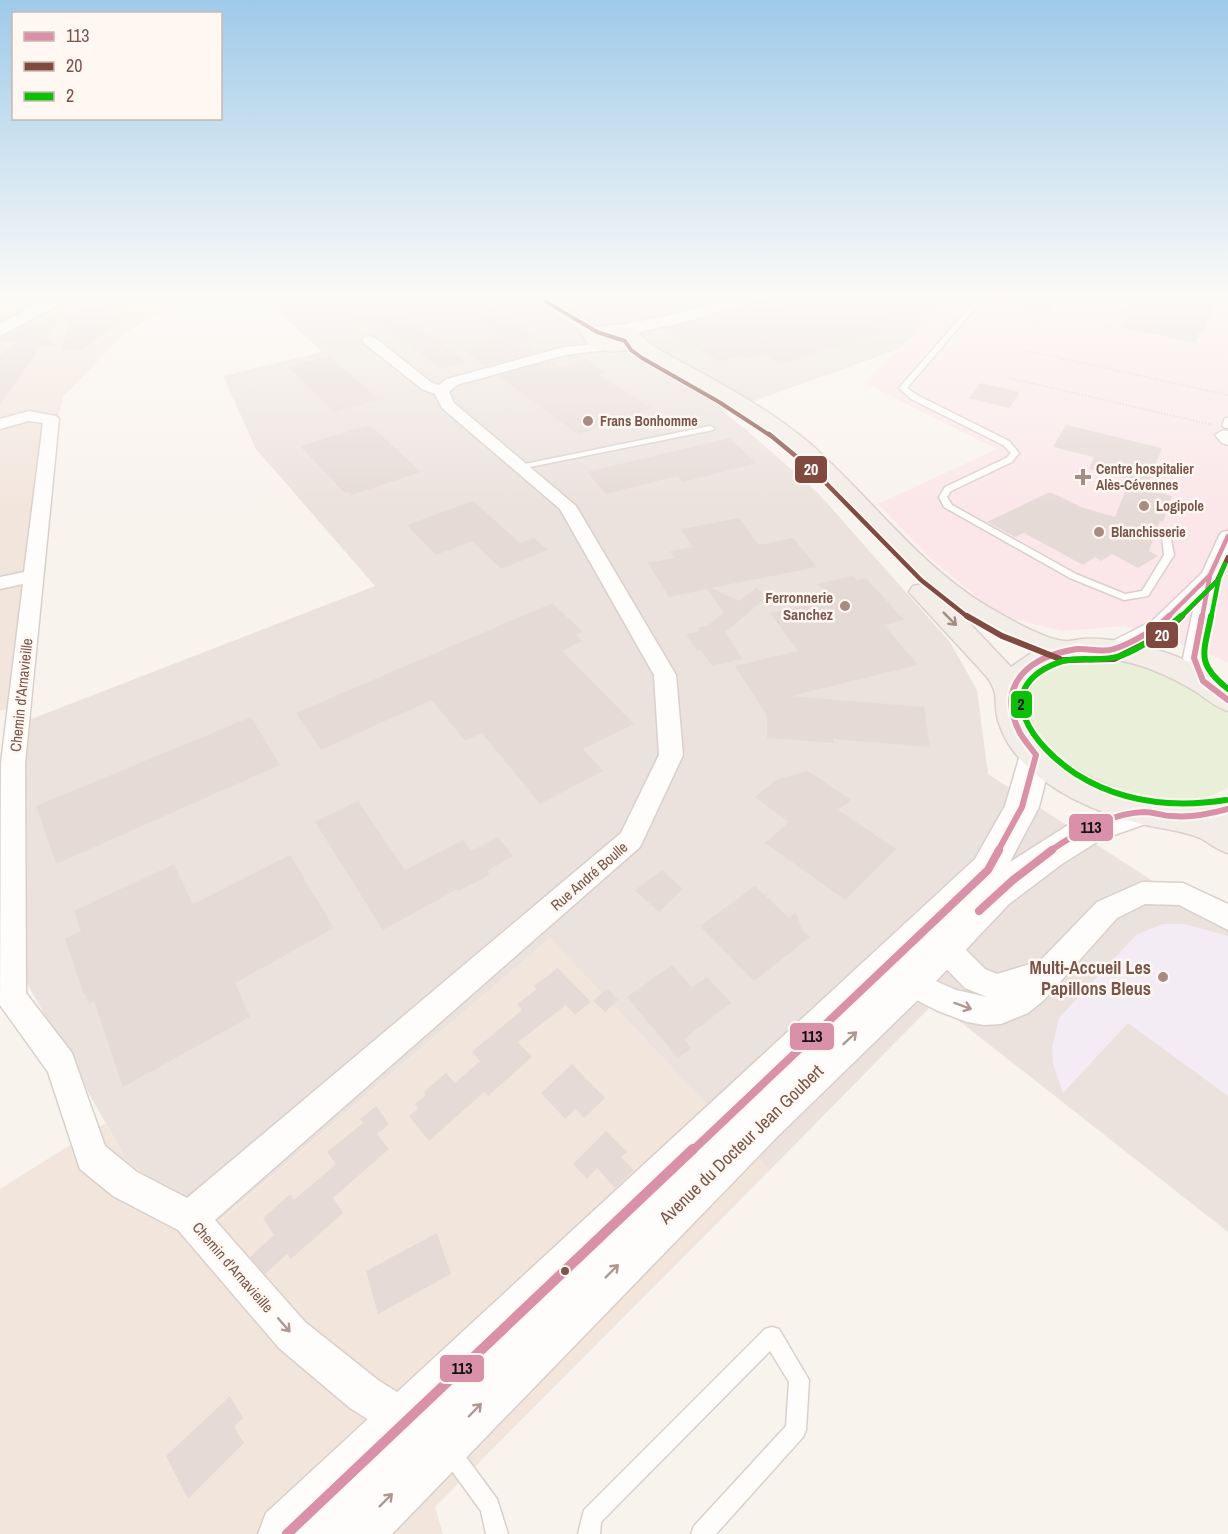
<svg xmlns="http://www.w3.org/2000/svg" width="1228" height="1534" font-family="'Archivo Narrow',sans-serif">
<rect width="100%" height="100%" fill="#f9f3ee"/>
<!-- residential -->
<path fill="#f2e5dc" d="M0,293H195L126,332L63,397L59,414L28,704L0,711Z
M551,937L770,1170L435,1507L443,1534H0V1189L105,1123L127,1161L214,1226Z"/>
<!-- industrial -->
<path fill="#ebe2dd" d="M195,293H241L167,309Z
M259,293H953L899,349L723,412L748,431L819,494L950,642L977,690L988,774L1228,930V1232L935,1002L770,1170L550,938L213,1226L127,1161L23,976L26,721L375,586L256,449L223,376L322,352Z"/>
<!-- education -->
<path fill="#f4ecf5" d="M1163,924H1184L1228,936V1096L1128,1023L1063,1093L1053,1064L1052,1048L1059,1018L1136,935Z"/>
<!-- medical -->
<path fill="#fbe7e9" d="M953,293H1228V663L1214,656L1125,626L1063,631L1000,616L930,558L878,504L997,449L863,382L899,349Z"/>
<!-- green -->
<path fill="#e9efd9" d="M1110,656L1164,669L1224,709L1228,713V788C1213,796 1197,801 1180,801C1122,802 1027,763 1028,696C1029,672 1058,660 1078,657C1089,655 1100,657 1110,656Z"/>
<!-- building -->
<path fill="#e6dad6" d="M318,293H468L536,337L520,341L537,352L485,366L461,348L503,336L454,302L403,315L466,362L440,369L379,321L359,326Z
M582,293H682L702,304L645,318L640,315L629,318L624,315L620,316Z
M825,293H938L917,311L871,325L884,331L781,364L763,354L749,358L743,355L720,362L664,329L722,314L729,317L757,309L761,311Z
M1036,293H1063L1046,315L1022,310Z
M1135,293H1220L1202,334L1199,333L1195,343L1120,327L1129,314L1123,313Z
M125,299L127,304L106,317L122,320L81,350L62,349L70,315Z
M63,309L65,311L46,339L56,346L42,345L0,405V355L18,342L0,341V338L26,325L47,321Z
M329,356L372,393L378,399L335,412L288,367Z
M586,359L606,373L599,375L652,408L579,435L498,376L551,361L559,367Z
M981,383L1020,392L1009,408L969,398Z
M370,425L421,472L352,495L349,492L345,493L300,446Z
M1066,425L1162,448L1146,489L1172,496L1163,522L1160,521L1149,551L1158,556L1138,568L1112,554L1101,561L1095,557L1083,565L1024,533L1015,537L987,522L1050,492L1081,507L1115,517L1130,479L1089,469L1094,457L1053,447Z
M729,438L757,463L683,482L677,476L606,494L587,472Z
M473,501L520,543L534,538L548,550L501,569L472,541L436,555L407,525Z
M739,518L759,545L793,538L817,567L711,588L739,601L757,587L766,598L725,632L742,659L712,666L701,650L697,651L686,634L700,631L698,628L707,626L724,613L707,589L669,597L648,563L674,558L670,551L693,547L681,529Z
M853,576L857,580L866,578L904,620L884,625L918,665L791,696L924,707L930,747L833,739L834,743L767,738V716L735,666L798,651L770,613L830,599L818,584Z
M552,603L583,632L576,635L582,641L562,651L634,724L583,749L603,771L540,804L482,733L465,741L432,700L321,750L296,713Z
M251,717L280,765L56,864L36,806Z
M808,771L851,800L838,810L896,849L845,900L765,843L789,822L755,797L776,780Z
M358,801L405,870L463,840L471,851L498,837L513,856L487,871L490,875L458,891L457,889L383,930L315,822Z
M290,855L334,928L235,983L250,1017L123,1087L94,1001L89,1004L86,994L84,995L65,939L81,931L74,911L174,864L193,904Z
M662,870L683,889L659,912L635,890Z
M755,886L789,918L796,913L802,930L810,937L754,981L700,926Z
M672,965L692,987L707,977L731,1003L684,1039L691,1048L678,1058L627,997Z
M558,968L591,1002L575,1015L566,1005L518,1042L532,1057L488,1096L484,1092L429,1141L409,1116L418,1109L415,1104L426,1095L424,1092L446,1073L455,1083L480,1061L472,1052L522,1010L517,1004L537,989L534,986Z
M607,988L618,1000L605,1012L593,1001Z
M572,1064L605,1098L584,1118L576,1109L565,1119L541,1093Z
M376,1106L389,1124L377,1134L389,1149L333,1198L343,1213L291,1259L287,1254L265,1274L250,1257L274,1235L263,1218L290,1194L294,1200L336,1164L327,1152L363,1123L360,1119Z
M606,1131L627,1152L621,1157L634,1170L615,1188L597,1168L587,1179L573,1164Z
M437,1233L451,1274L378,1314L366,1271Z
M230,1396L243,1418L234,1427L244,1443L188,1499L166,1456Z"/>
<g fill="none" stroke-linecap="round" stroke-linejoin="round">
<!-- lane casing -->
<g stroke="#d9d0cc" stroke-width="3">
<path id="lane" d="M982,293H988L907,388L917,395L1009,441L1019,453L1012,462L951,491L947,497L952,505L1076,574L1125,594L1142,591L1164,555L1162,537L1164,535H1170L1174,555L1148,596L1124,600L1070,578L944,507L939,497L945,487L1006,458L1011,453L1003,445L911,399L899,388Z
M1225,418H1228V428H1226L1222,426Z
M710,426L714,428L713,430L520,469L516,467L520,465Z
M772,1327L779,1329L809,1380L806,1430L803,1437L716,1534H691L694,1526L786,1426L789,1382L770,1351L601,1522L600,1534H578L584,1510L765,1329Z
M451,1443L458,1446L497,1499L508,1534H486L481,1511L444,1460L441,1453L444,1446Z"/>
</g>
<!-- street casing -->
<g stroke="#d9d0cc" stroke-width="3">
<path id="street" d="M369,336L374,337L432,383L439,385L447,379L564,347L612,343L614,346L612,349L565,355L457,385L449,392L454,403L576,506L676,675L683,755L640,847L215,1220L305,1322L378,1380L425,1410L431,1424L425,1438L411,1444L397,1438L350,1408L279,1348L178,1230L113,1196L80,1169L48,1072L0,1005L1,763L23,584L0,589V577L24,572L43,423L29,421L0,429V419L29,411L56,416L59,419L25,763L26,993L72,1053L105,1146L137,1172L187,1198L621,833L659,755L654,675L560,509L442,408L435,394L422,389L364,343L362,340L364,337Z
M1223,430L1228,431V445L1222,443L1215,435Z
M1228,531V556L1220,575L1205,658L1214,681L1211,686L1203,688L1195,686L1183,658L1195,601L1166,631L1119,655L1112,657L1105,655L1101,650L1105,645L1152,621L1202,573L1219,536L1222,532Z
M1142,882L1183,883L1228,904V930L1179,905L1145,904L1117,918L1044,1000L1028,1013L1001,1024L984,1025L967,1022L938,1011L899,991L894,982L899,973L909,969L956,990L987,997L965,988L925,947L921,938L925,929L935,926L945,929L985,969L997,974L1040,961L1097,902Z"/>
</g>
<!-- secondary casing -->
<g stroke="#d9cfca" stroke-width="3">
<path id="secondary" d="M55,293H76L74,297L0,336V324Z
M751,293H778L776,297L673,325L622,335L616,334L613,330L616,326L665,316Z
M1036,743L1048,747L1052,755L1039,807L1010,862L1076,820L1142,799L1154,803L1159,812L1154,821L1100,840L1062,864L1009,904L923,995L777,1137L392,1534H258L266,1513L975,859L1005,806L1020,755L1024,747Z"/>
</g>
<!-- primary casing -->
<g stroke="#dacfca" stroke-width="3">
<path id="primary" d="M523,293H543L596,327L617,324L637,329L645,340L653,346C705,376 760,402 807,441C868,494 917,564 987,606C1005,617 1046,640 1065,641C1071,642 1078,639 1083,639C1092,638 1102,639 1111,640C1152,645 1195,660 1228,685V711C1214,707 1205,697 1193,690C1168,675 1142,664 1113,659C1082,654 1026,660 1028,702C1028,713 1030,722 1035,732C1058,770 1128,798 1169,803C1189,805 1209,800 1228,796V853C1217,850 1210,843 1200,838C1183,831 1164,829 1146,825C1097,813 1043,791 1012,749C1006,741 999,726 997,716C994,696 999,695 987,677L909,592L913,586L923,584L792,452L757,424L633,349L611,352L589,346L579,330ZM612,335L625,338L616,341L603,338ZM958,611L994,634L1034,651L1011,667Z"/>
</g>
<!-- path -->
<path stroke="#dbd1ce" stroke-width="2" stroke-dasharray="1 2" stroke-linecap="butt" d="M990,307L1031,316L1035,323
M1101,337L1108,325
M1028,351L1228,395
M1009,378L1213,425"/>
<!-- lane -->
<use href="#lane" fill="#fefdfc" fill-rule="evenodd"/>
<!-- street -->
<use href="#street" fill="#fefdfc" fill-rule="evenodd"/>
<!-- secondary -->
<use href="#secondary" fill="#fefdfc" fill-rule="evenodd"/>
<!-- primary -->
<use href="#primary" fill="#f3ede7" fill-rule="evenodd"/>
<!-- bus-1-far3 casing -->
<g stroke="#fff8f2" stroke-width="8">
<path id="bus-1-far3" d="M1167,618L1210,575L1228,536
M1202,618L1210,575L1217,560"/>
</g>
<!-- bus-1-far2 casing -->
<g stroke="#fff8f2" stroke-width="10">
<path id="bus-1-far2" d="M1202,616L1194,658L1203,681L1228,700
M998,851L1022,807L1036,755C1031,748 1024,740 1020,733C994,683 1031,656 1077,649C1088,648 1102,653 1114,649C1132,643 1155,630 1169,616
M1050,851C1076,833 1111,813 1144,812C1154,812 1163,816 1172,816C1191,818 1210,814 1228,809"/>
</g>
<!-- bus-1-far1 casing -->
<g stroke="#fff8f2" stroke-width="12">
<path id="bus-1-far1" d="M979,911L1013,880L1052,850
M692,1151L988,870L999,850"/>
</g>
<!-- bus-1 casing -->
<g stroke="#fff8f2" stroke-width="14">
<path id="bus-1" d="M287,1534L693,1149"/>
</g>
<!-- bus-2-far2 casing -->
<g stroke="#fff8f2" stroke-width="6">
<path id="bus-2-far2" d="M545,301L597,332L625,341L631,350L642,358L719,402L771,436"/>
</g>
<!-- bus-2-far1 casing -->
<g stroke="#fff8f2" stroke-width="8">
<path id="bus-2-far1" d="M769,434L815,472L921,580L969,618
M1180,618L1217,581L1228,557"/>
</g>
<!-- bus-2 casing -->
<g stroke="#fff8f2" stroke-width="10">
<path id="bus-2" d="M967,616L1002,636L1060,659
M1064,660L1114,659L1164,634L1182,616"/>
</g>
<!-- bus-3-far1 casing -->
<g stroke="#fff8f2" stroke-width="8">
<path id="bus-3-far1" d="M1179,618L1217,581
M1211,618L1219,578L1225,564"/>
</g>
<!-- bus-3 casing -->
<g stroke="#fff8f2" stroke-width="10">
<path id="bus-3" d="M1181,616C1163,632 1143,648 1120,656C1100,663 1077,655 1057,663C988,690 1035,747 1076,774C1122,803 1174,808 1226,800
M1211,616C1204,653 1195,663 1228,689"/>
</g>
<!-- bus-1-far3 -->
<use href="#bus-1-far3" stroke="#d990a9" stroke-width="4.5"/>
<!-- bus-1-far2 -->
<use href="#bus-1-far2" stroke="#d990a9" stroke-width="6"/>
<!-- bus-1-far1 -->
<use href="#bus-1-far1" stroke="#d990a9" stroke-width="8"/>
<!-- bus-1 -->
<use href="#bus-1" stroke="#d990a9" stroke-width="10"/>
<!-- bus-2-far2 -->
<use href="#bus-2-far2" stroke="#814a41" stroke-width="4"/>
<!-- bus-2-far1 -->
<use href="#bus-2-far1" stroke="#814a41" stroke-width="4.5"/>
<!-- bus-2 -->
<use href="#bus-2" stroke="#814a41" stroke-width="6"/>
<!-- bus-3-far1 -->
<use href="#bus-3-far1" stroke="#0cc008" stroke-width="4.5"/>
<!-- bus-3 -->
<use href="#bus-3" stroke="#0cc008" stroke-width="6"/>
</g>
<!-- one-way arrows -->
<defs><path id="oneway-shaft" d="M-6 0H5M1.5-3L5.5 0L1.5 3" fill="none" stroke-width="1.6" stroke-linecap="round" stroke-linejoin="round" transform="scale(1.5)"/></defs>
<use stroke="#a48a82" href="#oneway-shaft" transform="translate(950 619) rotate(45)"/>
<g stroke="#af9892">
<use href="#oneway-shaft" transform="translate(963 1006) rotate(20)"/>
<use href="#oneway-shaft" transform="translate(850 1038) rotate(-43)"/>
<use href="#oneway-shaft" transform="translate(612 1271) rotate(-45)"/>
<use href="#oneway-shaft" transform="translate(284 1325) rotate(49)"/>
<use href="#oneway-shaft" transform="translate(475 1410) rotate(-46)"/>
<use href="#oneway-shaft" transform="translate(386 1500) rotate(-45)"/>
</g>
<!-- sky -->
<linearGradient id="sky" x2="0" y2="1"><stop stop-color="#9ecae9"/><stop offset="0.58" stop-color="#fcfaf7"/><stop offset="1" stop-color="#fcfaf7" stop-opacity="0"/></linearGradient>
<rect width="1228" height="508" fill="url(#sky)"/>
<!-- markers -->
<g fill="#a68c84" stroke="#fff8f2" stroke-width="2">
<circle cx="588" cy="421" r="6"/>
<path d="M1080 468h6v6h6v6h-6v6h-6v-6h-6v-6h6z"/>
<circle cx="1144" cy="506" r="6"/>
<circle cx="1099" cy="532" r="6"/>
<circle cx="845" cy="606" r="6"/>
<circle cx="1163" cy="977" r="6"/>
</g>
<circle fill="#7a554b" stroke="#fff8f2" stroke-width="2" cx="565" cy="1271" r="5"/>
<g text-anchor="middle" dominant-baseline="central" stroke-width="5" stroke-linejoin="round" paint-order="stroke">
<!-- far-poi labels -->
<g font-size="14" font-weight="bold" fill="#7a554b" stroke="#fff8f2" text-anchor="start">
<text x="600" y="421">Frans Bonhomme</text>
<text x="1096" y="469">Centre hospitalier<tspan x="1096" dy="16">Alès-Cévennes</tspan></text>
<text x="1156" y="506">Logipole</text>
<text x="1111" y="532">Blanchisserie</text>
</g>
<!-- poi labels -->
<g font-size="15" font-weight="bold" fill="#7a554b" stroke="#fff8f2" text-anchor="end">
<text x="833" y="597">Ferronnerie<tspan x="833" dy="17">Sanchez</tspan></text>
</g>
<!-- street labels -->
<g font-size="15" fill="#7a554b" stroke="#fff8f2">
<text transform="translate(21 695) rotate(-84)">Chemin d'Arnavieille</text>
<text transform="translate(589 876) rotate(-41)">Rue André Boulle</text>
<text transform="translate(233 1267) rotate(49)">Chemin d'Arnavieille</text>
</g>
<!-- near-poi labels -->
<g font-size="18" font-weight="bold" fill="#7a554b" stroke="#fff8f2" text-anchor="end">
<text x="1151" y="967">Multi-Accueil Les<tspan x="1151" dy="21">Papillons Bleus</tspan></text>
</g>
<!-- near-street labels -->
<g font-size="18" fill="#7a554b" stroke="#fff8f2">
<text transform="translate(741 1144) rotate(-44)">Avenue du Docteur Jean Goubert</text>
</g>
</g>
<g stroke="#fff8f2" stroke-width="2">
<rect x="794" y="455" width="34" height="29" rx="6" fill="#814a41"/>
<rect x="1145" y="621" width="34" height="28" rx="6" fill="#814a41"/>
<rect x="1010" y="690" width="23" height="29" rx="6" fill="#0cc008"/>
<rect x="1068" y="813" width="46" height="29" rx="6" fill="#d990a9"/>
<rect x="789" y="1022" width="46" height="29" rx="6" fill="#d990a9"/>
<rect x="439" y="1354" width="46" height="29" rx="6" fill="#d990a9"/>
</g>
<g font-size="16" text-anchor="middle" font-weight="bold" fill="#fff">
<text x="811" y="475">20</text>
<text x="1162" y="641">20</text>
</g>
<g font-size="16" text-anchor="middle" font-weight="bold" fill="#111">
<text x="1021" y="710">2</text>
<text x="1091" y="833">113</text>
<text x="812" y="1042">113</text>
<text x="462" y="1374">113</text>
</g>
<!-- legend -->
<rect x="12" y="12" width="210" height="108" fill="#fff8f2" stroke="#cab7af" stroke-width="1.5"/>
<rect x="24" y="32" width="30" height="9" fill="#d990a9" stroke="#cab7af" stroke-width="1.5"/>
<text x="66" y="42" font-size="18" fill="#7a554b">113</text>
<rect x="24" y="62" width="30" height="9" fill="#814a41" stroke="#cab7af" stroke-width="1.5"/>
<text x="66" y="72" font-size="18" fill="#7a554b">20</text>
<rect x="24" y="92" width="30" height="9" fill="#0cc008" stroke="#cab7af" stroke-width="1.5"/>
<text x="66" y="102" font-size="18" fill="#7a554b">2</text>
</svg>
